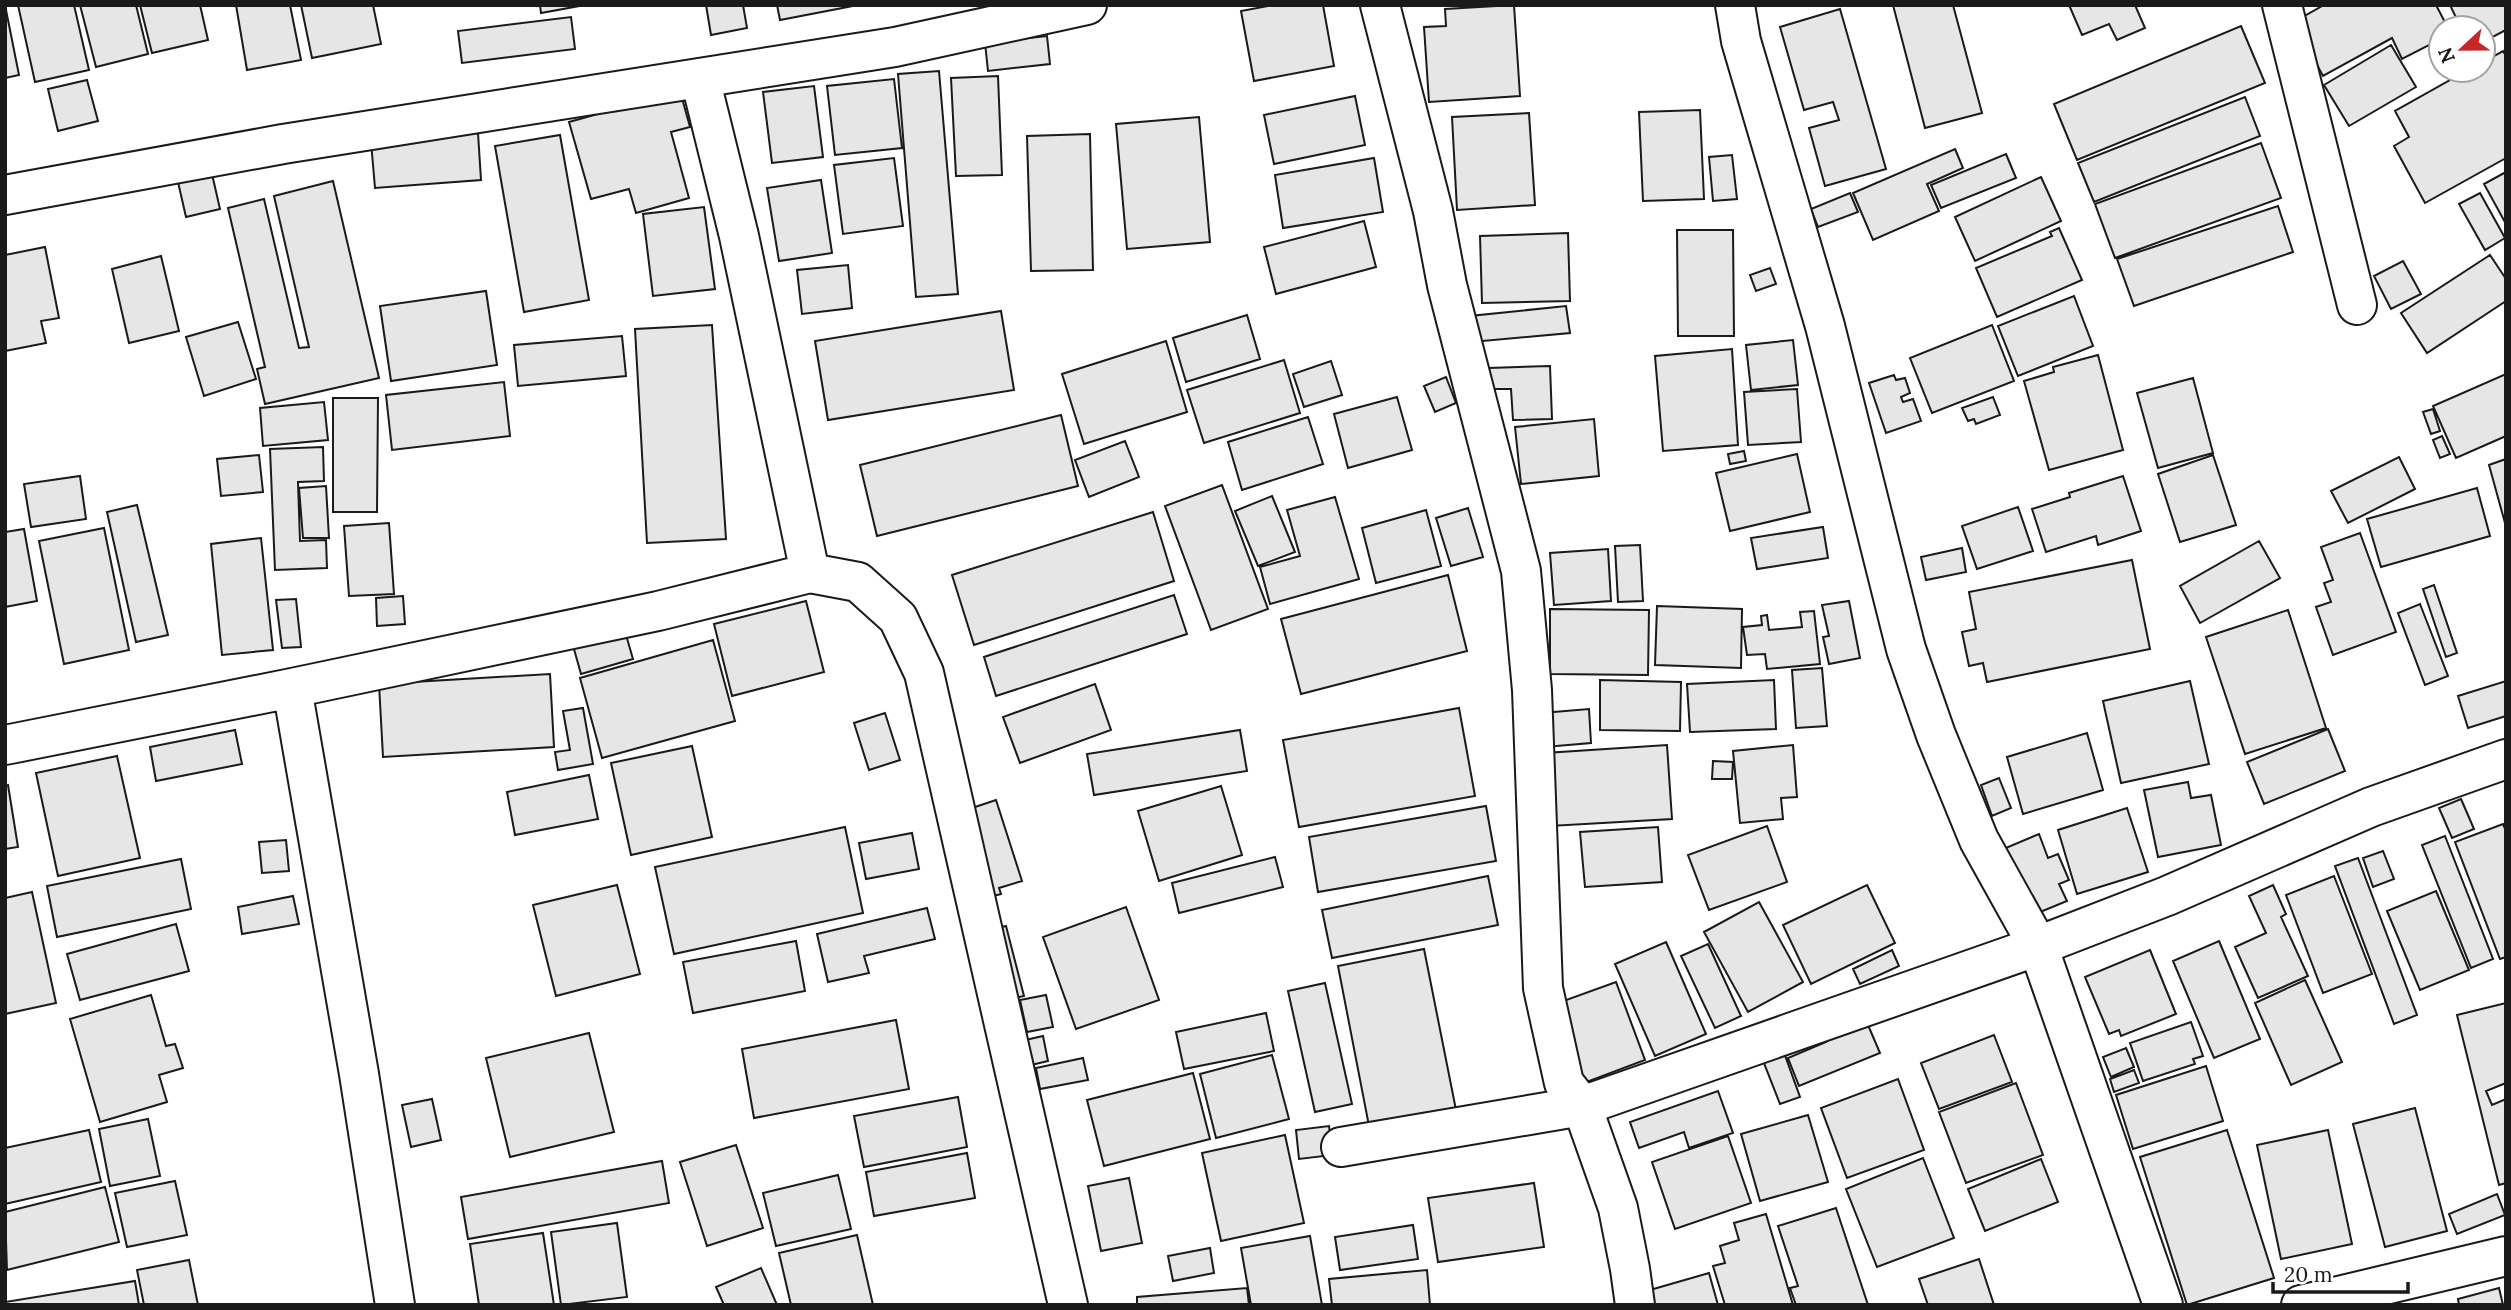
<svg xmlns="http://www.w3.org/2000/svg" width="2511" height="1310" font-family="Lora,serif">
<rect width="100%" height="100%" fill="#fff"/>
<!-- building -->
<path fill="#e6e6e6" stroke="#1a1a1a" stroke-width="2" d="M5,5L19,75L5,78Z
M18,5H74L89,70L35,82Z
M80,5H136L148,54L96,67Z
M140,5H200L208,40L152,53Z
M236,5H290L301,60L247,70Z
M301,5H373L381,44L312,58Z
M540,5H585L541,13Z
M706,5H743L747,28L711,35Z
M777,5H858L780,20Z
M1273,5H1323L1334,66L1254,81L1241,11Z
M1514,5L1520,96L1429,102L1424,27L1446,26L1445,9Z
M1893,5H1953L1982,113L1925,128Z
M2069,5H2135L2145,28L2117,40L2109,24L2082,35Z
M2324,5H2436L2448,28H2441V39L2402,59L2392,38L2323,76L2294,22Z
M2450,5H2506V30L2483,42V28H2461Z
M1840,9L1886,169L1825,186L1809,128L1839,120L1833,102L1804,110L1780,27Z
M571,17L575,49L462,63L458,31Z
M2241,26L2265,83L2077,160L2054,104Z
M1047,36L1050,64L988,71L985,43Z
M2391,45L2416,87L2349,126L2324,85Z
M2503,51L2506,56V158L2425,203L2394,146L2409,137L2395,111L2468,70H2483V62Z
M939,71L958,294L916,297L898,74Z
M998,76L1002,175L956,176L951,78Z
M894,79L902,148L835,155L827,86Z
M87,80L98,121L58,131L48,89Z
M814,86L823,157L772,163L763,92Z
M680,91L690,127L671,132L689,198L636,213L629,189L591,199L569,122Z
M1355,96L1365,145L1274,164L1264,115Z
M2245,97L2260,136L2094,202L2078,163Z
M1700,110L1704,199L1643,201L1639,112Z
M1529,113L1535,205L1457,210L1452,117Z
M1199,117L1210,242L1127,249L1116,124Z
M478,133L481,180L375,188L371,142Z
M1090,134L1093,270L1031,271L1027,136Z
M560,135L589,300L524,312L495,146Z
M2261,143L2281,198L2115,258L2095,204Z
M1955,149L1963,168L1927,184L1939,211L1873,240L1853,193Z
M2006,154L2016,178L1941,208L1931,185Z
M1732,155L1737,199L1713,201L1709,157Z
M894,158L903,226L843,234L834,165Z
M1374,158L1383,212L1283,228L1275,175Z
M2506,172V224L2484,184Z
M212,174L220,209L186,217L178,182Z
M2041,177L2061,221L1975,261L1955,217Z
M821,180L832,253L779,261L767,188Z
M333,181L379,378L265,404L257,369L265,367L228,208L264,199L299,348L309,347L274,196Z
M1850,193L1858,212L1818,227L1811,209Z
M2480,193L2505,238L2485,250L2459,204Z
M2278,206L2293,252L2134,306L2117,259Z
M704,207L715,289L653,296L643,214Z
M1364,221L1376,267L1276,294L1264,247Z
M2059,228L2082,280L1997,317L1976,268L2052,236L2050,232Z
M1677,230H1733L1734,336H1678Z
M1568,233L1570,301L1482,303L1480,236Z
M45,247L59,318L41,321L46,343L5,351V255Z
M2490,255L2506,279V301L2427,353L2401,313Z
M161,256L179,331L129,343L112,269Z
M2403,261L2421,294L2391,309L2374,276Z
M848,265L852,308L802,314L797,270Z
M1770,268L1776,284L1756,291L1750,275Z
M486,291L497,365L391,381L380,306Z
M2074,296L2093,346L2018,376L1998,326Z
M1566,306L1570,333L1472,342L1470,316Z
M1001,311L1014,390L828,420L815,341Z
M1247,315L1260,359L1186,382L1173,338Z
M238,322L256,379L204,396L186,337Z
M712,325L726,539L647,543L635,329Z
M1992,325L2014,381L1932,413L1910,358Z
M622,336L626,376L518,386L514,345Z
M1793,340L1798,385L1751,390L1746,345Z
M1166,341L1187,412L1084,444L1062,374Z
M1732,349L1738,445L1663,451L1655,356Z
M2098,355L2123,450L2049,470L2024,381L2054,372L2053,367Z
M1284,360L1300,413L1204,443L1187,390Z
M1331,361L1342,395L1304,407L1293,374Z
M1550,366L1552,419L1513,420L1511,389H1491L1489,368Z
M2506,374V436L2456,458L2433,406Z
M1894,375L1896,380L1905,378L1910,393L1901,397L1903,402L1913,399L1921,421L1886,433L1869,383Z
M1446,377L1456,403L1435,412L1424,386Z
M2193,378L2213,453L2158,468L2137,393Z
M504,382L510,436L392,450L386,395Z
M1797,389L1801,442L1748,445L1744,392Z
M1397,397L1412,450L1348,468L1334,414Z
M1993,397L2000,415L1976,424L1974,419L1968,421L1962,408Z
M333,398H378L377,512H333Z
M324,402L328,440L263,446L260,408Z
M2433,409L2440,431L2431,434L2423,412Z
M1061,415L1078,486L877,536L860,465Z
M1308,417L1323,464L1242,490L1228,442Z
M1594,419L1599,476L1521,484L1515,427Z
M2442,436L2450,454L2440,458L2433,440Z
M1125,441L1139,477L1089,497L1075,460Z
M323,447L324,481L298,482L300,541L326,540L327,568L275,570L270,449Z
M1744,451L1746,461L1730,464L1728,454Z
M1797,454L1810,512L1730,531L1716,473Z
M259,455L263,492L221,496L217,459Z
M2213,455L2236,525L2180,542L2158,474Z
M2399,457L2415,489L2348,523L2331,491Z
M2506,459V523H2505L2489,465Z
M80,476L86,519L31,527L24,484Z
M2123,476L2141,531L2098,545L2096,536L2046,552L2032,509L2070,497L2069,493Z
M1222,485L1268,609L1211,630L1165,506Z
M326,486L329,538H303L299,488Z
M2477,488L2490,536L2381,567L2367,519Z
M1272,496L1295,552L1258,566L1235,511Z
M1335,497L1359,579L1270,604L1260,567L1300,556L1287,510Z
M137,505L168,635L136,642L107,512Z
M2018,507L2033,551L1977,569L1962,526Z
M1468,508L1483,557L1451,566L1436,518Z
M1426,510L1441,566L1376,583L1362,528Z
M1153,512L1174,581L974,645L952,575Z
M389,523L394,594L349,596L344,526Z
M1823,527L1828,558L1757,569L1751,538Z
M104,528L129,650L64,664L39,541Z
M24,529L37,601L5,607V532Z
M2360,533L2396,632L2333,655L2316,607L2331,602L2324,583L2333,580L2321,547Z
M261,538L273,650L222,655L211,544Z
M2259,541L2280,578L2200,623L2180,586Z
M1640,545L1643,601L1618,602L1615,546Z
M1962,548L1966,572L1926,580L1921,557Z
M1608,549L1611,601L1554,605L1550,553Z
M2132,560L2150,649L1987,682L1983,663L1969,666L1962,632L1976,629L1969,592Z
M1448,575L1467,651L1301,694L1281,619Z
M2434,585L2457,653L2446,657L2423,589Z
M1174,595L1187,634L996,696L984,657Z
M403,596L405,624L377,626L376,598Z
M296,599L301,647L282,648L276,600Z
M806,601L824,672L732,696L714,624Z
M1849,601L1860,658L1829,664L1823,637L1829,636L1822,605Z
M2420,604L2448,676L2425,685L2398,613Z
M1657,606L1742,609L1741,668L1655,665Z
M1550,609L1649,610L1648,675L1550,674Z
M2288,610L2326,728L2245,754L2206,637Z
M1814,611L1820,664L1767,669L1765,654L1747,655L1743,627L1762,625L1761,616L1767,615L1769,630L1802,627L1800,612Z
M624,628L633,659L581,674L572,642Z
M713,640L735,721L602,758L580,678Z
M1822,668L1827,726L1796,728L1792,670Z
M550,674L554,747L383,757L379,684Z
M1600,680L1681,682L1680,731L1600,730Z
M1774,680L1776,729L1690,732L1687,684Z
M2190,681L2209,764L2121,783L2103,701Z
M2506,681V716L2468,728L2458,696Z
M1095,684L1111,730L1020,763L1003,717Z
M583,708L593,764L558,770L555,752L570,750L563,711Z
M1459,708L1475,796L1299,827L1283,740Z
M1589,709L1591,743L1545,747L1542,713Z
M885,713L900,760L869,770L854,723Z
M2328,729L2345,771L2264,804L2247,762Z
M235,730L242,764L156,781L150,747Z
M1240,730L1247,771L1094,795L1087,754Z
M2087,733L2103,790L2023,814L2007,757Z
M1667,745L1672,819L1550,826L1545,753Z
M1793,745L1797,797L1781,798L1783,819L1740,823L1733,751Z
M692,746L712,837L631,855L611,763Z
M117,756L140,858L58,876L36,773Z
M1713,761L1733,762L1732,779H1712Z
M589,775L598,819L515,835L507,792Z
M1999,778L2011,808L1992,816L1981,785Z
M2188,782L2191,798L2211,795L2221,845L2158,857L2144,790Z
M8,785L18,847L5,849V786Z
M1221,786L1242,855L1159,881L1138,811Z
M2461,799L2474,829L2452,838L2439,808Z
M996,800L1022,881L999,888L1001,894L993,896L963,811Z
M1486,806L1496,861L1318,892L1309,837Z
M2127,808L2148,872L2077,894L2058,830Z
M2503,824L2506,831V957L2500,959L2455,842Z
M1767,826L1787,882L1709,910L1688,855Z
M845,827L863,913L674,954L655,867Z
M1658,827L1662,882L1585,887L1580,832Z
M912,833L919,869L866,879L859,843Z
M2039,834L2048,858L2058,854L2069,880L2059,884L2067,901L2028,917L2001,850Z
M2445,836L2493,959L2471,968L2422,845Z
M286,840L289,871L262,873L259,842Z
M2383,851L2394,879L2373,887L2363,858Z
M1275,857L1283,887L1179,913L1172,883Z
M2358,858L2417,1015L2394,1024L2335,866Z
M181,859L191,909L57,937L47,886Z
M1488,876L1498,925L1332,958L1322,910Z
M2334,876L2372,974L2323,993L2286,895Z
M617,885L640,974L556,996L533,905Z
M1867,885L1895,943L1811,984L1783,925Z
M2273,885L2286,914L2281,917L2308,976L2258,998L2235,947L2266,933L2249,896Z
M2436,891L2469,970L2420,990L2387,911Z
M32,892L56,1003L5,1014V898Z
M293,896L299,924L242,934L238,907Z
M1759,902L1803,982L1748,1012L1704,932Z
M1126,907L1159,1000L1076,1029L1043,937Z
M927,908L935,939L864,956L869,973L828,982L817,934Z
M176,924L189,971L80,1000L67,954Z
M1006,926L1024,996L1011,999L992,929Z
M796,941L805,991L693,1013L683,962Z
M2219,941L2260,1039L2214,1058L2173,961Z
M1666,942L1706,1034L1655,1056L1615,964Z
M1708,944L1741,1016L1715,1028L1681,956Z
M1424,949L1457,1115L1369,1126L1338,966Z
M1892,950L1899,966L1860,984L1853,969Z
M2150,950L2176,1014L2121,1036L2119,1030L2109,1034L2085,977Z
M2305,980L2342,1062L2291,1085L2255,1003Z
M1616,982L1645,1060L1584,1083L1555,1004Z
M1325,983L1352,1104L1315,1112L1288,991Z
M151,995L166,1046L175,1044L183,1068L159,1075L167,1102L100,1122L70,1019Z
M1046,995L1053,1027L1027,1032L1020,1000Z
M2506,1003V1083L2486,1091L2492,1105L2506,1099V1183L2499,1185L2457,1015Z
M1266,1013L1274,1051L1184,1069L1176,1032Z
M1865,1018L1880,1053L1799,1086L1788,1058L1826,1042L1823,1035Z
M896,1020L909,1089L754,1118L742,1049Z
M2191,1022L2203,1056L2193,1059L2195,1064L2143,1081L2130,1043Z
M589,1033L614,1132L510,1157L486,1058Z
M1994,1035L2012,1082L1939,1109L1921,1063Z
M1043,1036L1048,1061L1027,1066L1021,1041Z
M2126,1048L2134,1067L2111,1077L2103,1057Z
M1783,1050L1800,1097L1780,1104L1762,1058Z
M1272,1055L1289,1119L1216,1138L1200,1074Z
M1083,1058L1088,1080L1040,1089L1036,1068Z
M2206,1066L2223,1121L2133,1149L2116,1095Z
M2134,1070L2139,1083L2114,1092L2110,1079Z
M1193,1073L1210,1139L1104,1166L1087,1100Z
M1898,1079L1924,1150L1847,1178L1821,1108Z
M2016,1083L2043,1155L1966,1183L1939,1112Z
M1718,1091L1733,1133L1689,1148L1684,1132L1639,1148L1630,1122Z
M958,1097L967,1147L864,1167L854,1116Z
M432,1099L441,1140L411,1147L402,1105Z
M2415,1108L2447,1231L2385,1247L2353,1124Z
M1808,1115L1828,1182L1760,1201L1741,1134Z
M148,1119L160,1176L110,1186L99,1129Z
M1329,1126L1333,1155L1299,1159L1296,1130Z
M89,1130L101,1182L5,1204V1148Z
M2227,1130L2274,1278L2187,1305L2140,1157Z
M2328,1130L2352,1244L2281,1259L2257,1145Z
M1285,1135L1304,1223L1221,1241L1202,1153Z
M1728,1136L1751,1203L1675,1229L1652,1162Z
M736,1145L763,1228L707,1246L680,1162Z
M967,1153L975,1198L874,1216L866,1172Z
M1923,1158L1954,1238L1877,1267L1846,1189Z
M2041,1159L2058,1202L1985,1231L1968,1189Z
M662,1161L669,1203L468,1239L461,1197Z
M838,1175L851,1229L776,1246L763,1193Z
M1129,1178L1142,1243L1101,1251L1088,1186Z
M175,1181L187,1235L127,1247L115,1193Z
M1534,1183L1544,1247L1438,1262L1428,1198Z
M105,1187L119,1242L7,1270L5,1212Z
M2497,1194L2505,1215L2457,1234L2449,1214Z
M1836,1208L1868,1305H1796L1790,1288L1798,1286L1778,1226Z
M1766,1214L1793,1305H1725L1713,1266L1725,1263L1720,1246L1739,1240L1734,1223Z
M617,1223L627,1297L561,1305L551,1232Z
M1413,1225L1418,1259L1340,1270L1335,1237Z
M543,1233L554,1305H479L470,1244Z
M857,1235L873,1305H791L779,1253Z
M1310,1236L1322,1305H1251L1241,1248Z
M1210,1248L1214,1273L1173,1281L1168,1256Z
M1979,1259L1994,1305H1928L1919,1279Z
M189,1260L198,1305H144L137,1270Z
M761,1268L777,1305H724L716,1287Z
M1427,1270L1430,1305H1332L1329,1279Z
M1709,1273L1718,1305H1654L1650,1290Z
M135,1281L139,1305H5V1302Z
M1247,1288L1249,1305H1137V1297Z
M2499,1288L2503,1305H2459L2458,1299Z"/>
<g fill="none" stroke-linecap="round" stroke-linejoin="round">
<!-- minor casing -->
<g stroke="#1a1a1a" stroke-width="42">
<path id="minor" d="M1380,5L1433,211L1447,285L1521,571L1532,690L1543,988L1564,1083L1582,1106L1618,1208L1630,1269L1635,1305
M1735,5L1741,41L1825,326L1906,649L1936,735L1979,840L2038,946L2163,1305
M2282,5L2357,305
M700,78L739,236L810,573
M5,195L283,144L895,47L1087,5
M292,688L359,1074L395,1305
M5,745L292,688L658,611L810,573L858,582L898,618L924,673L1068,1305
M1341,1147L1582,1106L2038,946L2167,896L2371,807L2506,759
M2301,1305L2506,1256"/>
</g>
<!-- minor -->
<use href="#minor" stroke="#fff" stroke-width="38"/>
</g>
<!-- border -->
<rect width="2511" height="1310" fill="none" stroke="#1a1a1a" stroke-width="14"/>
<!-- north arrow -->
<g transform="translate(2462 49) rotate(248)"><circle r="33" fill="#ffffff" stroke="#a3a3a3" stroke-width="2"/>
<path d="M0-5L12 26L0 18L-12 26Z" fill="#c62828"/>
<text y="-10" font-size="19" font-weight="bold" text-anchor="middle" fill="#1a1a1a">N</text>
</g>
<!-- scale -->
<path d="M2273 1282v10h135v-10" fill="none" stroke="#1a1a1a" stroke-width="3.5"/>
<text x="2284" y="1282" font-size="21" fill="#1a1a1a" stroke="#ffffff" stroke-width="5" paint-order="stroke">20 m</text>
</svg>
